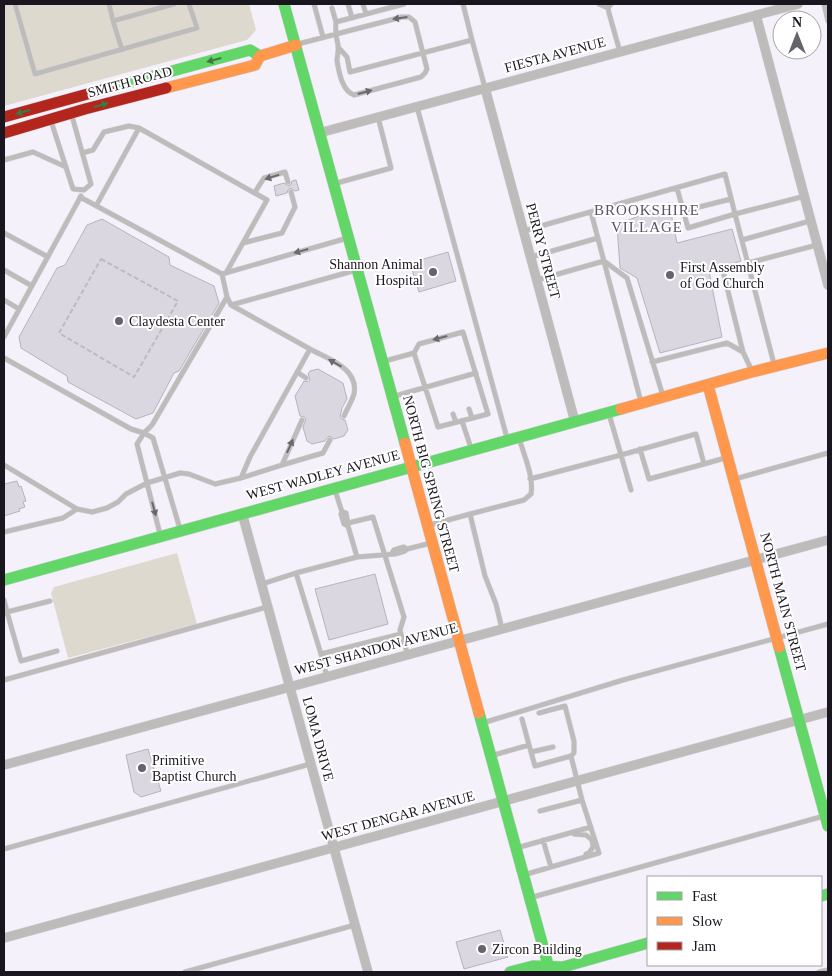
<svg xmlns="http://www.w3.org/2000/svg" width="832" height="976" font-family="Georgia,serif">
<rect width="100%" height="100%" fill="#f5f1fb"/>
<!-- green -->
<path fill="#ddd9ce" d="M4,4H249L256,30L247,40L4,106Z
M177,553L197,624L68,658L51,593L54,587Z"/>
<!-- building -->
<path fill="#dbd7e1" stroke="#b7b3bd" d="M296,180L299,190L295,191L290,188L288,190L287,193L276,196L274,186L284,183L289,186L291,184L292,181Z
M669,203L677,243L732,229L741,261L709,271L722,337L660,353L637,278L620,268L617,225Z
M102,219L169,257L170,265L214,286L219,303L179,371L174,373L153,413L136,419L68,382L67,376L21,348L19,337L57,268L65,265L87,225Z
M448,252L456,281L419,292L410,263Z
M318,369L343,383L347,399L342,408L340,417L342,419L345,420L348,430L344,436L334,439L329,436L325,441L312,444L307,441L303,427L306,419L304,417L300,416L295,396L304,381L307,382L310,380L308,374L310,371Z
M17,481L19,487L21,486L26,501L23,502L25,507L19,509L20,511L4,516V484Z
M375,574L388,624L329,640L315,589Z
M148,749L161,791L141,797L134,792L126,755Z
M500,930L508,957L464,969L456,942Z"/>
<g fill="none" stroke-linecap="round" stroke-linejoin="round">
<!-- lane casing -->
<g stroke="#d2cfd7" stroke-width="5.5">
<path id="lane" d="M15,4L35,74L197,28L189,4
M109,4L113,21L174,4
M314,4L323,37
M348,4L352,18
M363,4L366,14
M463,4L472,40
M599,4L608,8
M611,4L608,8L609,13L620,52
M824,4L828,21
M332,8L336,22
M113,21L122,50
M298,44L402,17H409L415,22L427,69L425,73L421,77L354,95C342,91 339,72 337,61C337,56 339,51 338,45C336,37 335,31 336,22L404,4
M338,47L347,57L350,72L472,40L485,88
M417,107L507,438
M51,121L73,189L84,190L91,184L72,116
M82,153L93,150L104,132L129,126L139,128
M4,160L33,152L66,167
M337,183L391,168L378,117
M255,192L264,178L285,172L288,182
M80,197L222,274L344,239
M96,206L139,128L267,200L226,273
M683,211L731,199
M591,212L641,402
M523,231L725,174L735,214L688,228L677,188
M4,233L48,257
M742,240L810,221
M243,243L282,233L295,207L291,192
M531,257L598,238
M748,263L817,245
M4,270L32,286
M723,271L743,352
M537,280L604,261L627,278L663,396
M4,300L19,309
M231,305L353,271
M4,337L81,196
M310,349C328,359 359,368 354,394C352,401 347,409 344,416
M4,358L131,429L144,433L152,425L227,297
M385,361L414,353L419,344L463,332L488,414L438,427L414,353
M652,362L727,343L743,352L752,371
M774,364L735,214L805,196
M297,372L306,378
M395,396L476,373
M469,409L472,418
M453,414L456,422
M462,421L471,448
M704,464L725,458
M4,465L77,509L92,512L107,508L118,502L126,494L147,483L180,473L189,474L215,484L241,478L250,457L310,349L231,305L227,297L222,274
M282,465L323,453L330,440
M241,478L282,465L302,420
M530,479L621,455L609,414
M735,479L828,453
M335,490L342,512L341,514L344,524L348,526L357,557L296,573L321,654L401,634L400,630L404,617L373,517L348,523
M631,490L621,455L696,434L704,464L649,479L640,449
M342,512L346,513L348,524
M470,514L524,500L531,494C534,477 524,455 519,438
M430,525L470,514L485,576L496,604L502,629
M4,532L63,518L77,509
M160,534L137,444L144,433L153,438L180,529
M392,553L394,550L404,547L407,549L427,544
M357,557L395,554L405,551L407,549
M262,584L296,573
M4,600L7,612L4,613
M50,601L7,612L21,661L57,651
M401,634L408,655
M321,654L327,677
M4,680L267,607
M486,722L623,680L828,624
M529,745L535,766L571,756L574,753V741L565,706L539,713
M531,752L553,747
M494,755L529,745L522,719
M540,811L582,800
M574,834L586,835L592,840L593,847L589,853L586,854
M543,840L551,867
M520,847L591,827
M4,849L310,764
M527,874L599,853L582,800L571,756
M533,897L824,816
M185,972L355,925
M819,972L828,970"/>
</g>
<!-- street casing -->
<g stroke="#d2cfd7" stroke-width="10">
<path id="street" d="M756,15L828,285
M485,88L575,422
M319,133L798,4
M242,513L368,972
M4,765L828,540
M4,938L828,712"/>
</g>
<!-- fast casing -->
<g stroke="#d2cfd7" stroke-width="12">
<path id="fast" d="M284,4L405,443
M113,87L250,50L260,56
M4,580L621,409
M779,647L828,826
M479,713L550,972
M821,896L828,894
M510,972L533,966L563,967L648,943"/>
</g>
<!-- slow casing -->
<g stroke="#d2cfd7" stroke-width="12">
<path id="slow" d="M166,88L255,65L260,56L296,45
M708,385L779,647
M621,409L752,372L828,353
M405,443L479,713"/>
</g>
<!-- jam casing -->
<g stroke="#d2cfd7" stroke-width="12">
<path id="jam" d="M4,117L113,87
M4,133L85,109L166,88"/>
</g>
<!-- path -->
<path stroke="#bdbbbc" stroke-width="2" stroke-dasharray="5 2.5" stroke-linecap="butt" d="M101,259L178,301L134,377L59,333Z"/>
<!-- lane -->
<use href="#lane" stroke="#bdbcba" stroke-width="4.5"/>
<!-- street -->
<use href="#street" stroke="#bdbcba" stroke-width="9"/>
<!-- fast -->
<use href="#fast" stroke="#63d668" stroke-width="11"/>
<!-- slow -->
<use href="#slow" stroke="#ff974d" stroke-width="11"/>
<!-- jam -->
<use href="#jam" stroke="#b3261e" stroke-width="11"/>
</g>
<!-- one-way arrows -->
<defs><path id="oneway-solid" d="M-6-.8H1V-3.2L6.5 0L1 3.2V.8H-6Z" transform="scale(1.25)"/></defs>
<g fill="#6c696d">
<use href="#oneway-solid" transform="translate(400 18) rotate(172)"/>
<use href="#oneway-solid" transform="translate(365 92) rotate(-15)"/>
<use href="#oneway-solid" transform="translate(272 177) rotate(162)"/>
<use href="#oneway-solid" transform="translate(301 251) rotate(164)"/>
<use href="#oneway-solid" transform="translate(440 338) rotate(165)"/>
<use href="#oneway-solid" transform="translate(335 363) rotate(-151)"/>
<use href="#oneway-solid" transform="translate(290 446) rotate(-66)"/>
<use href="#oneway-solid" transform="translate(154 509) rotate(75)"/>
</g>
<g fill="#3e7644">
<use href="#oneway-solid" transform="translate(214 60) rotate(165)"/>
<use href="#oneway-solid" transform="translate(101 105) rotate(-15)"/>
<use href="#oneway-solid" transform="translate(23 112) rotate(165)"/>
</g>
<!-- markers -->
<g fill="#67636d" stroke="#fff" stroke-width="2">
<circle cx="433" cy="272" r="5"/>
<circle cx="670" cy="275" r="5"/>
<circle cx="119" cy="321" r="5"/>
<circle cx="142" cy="768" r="5"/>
<circle cx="482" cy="949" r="5"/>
</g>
<g text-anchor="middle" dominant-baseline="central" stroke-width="4" stroke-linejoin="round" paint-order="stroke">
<!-- street labels -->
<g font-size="14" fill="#1a1620" stroke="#fff">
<text transform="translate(555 55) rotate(-15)">FIESTA AVENUE</text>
<text transform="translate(130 82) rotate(-15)">SMITH ROAD</text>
<text transform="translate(543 251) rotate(75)">PERRY STREET</text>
<text transform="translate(323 475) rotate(-15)">WEST WADLEY AVENUE</text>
<text transform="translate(431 484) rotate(75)">NORTH BIG SPRING STREET</text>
<text transform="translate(783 602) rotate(75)">NORTH MAIN STREET</text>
<text transform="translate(376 649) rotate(-15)">WEST SHANDON AVENUE</text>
<text transform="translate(318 739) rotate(75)">LOMA DRIVE</text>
<text transform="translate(398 816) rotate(-15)">WEST DENGAR AVENUE</text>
</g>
<!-- poi labels -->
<g font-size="14" fill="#1a1620" stroke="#fff" text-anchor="start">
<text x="423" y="264" text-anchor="end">Shannon Animal<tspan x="423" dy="16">Hospital</tspan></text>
<text x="680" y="267">First Assembly<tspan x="680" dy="16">of God Church</tspan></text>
<text x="129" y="321">Claydesta Center</text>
<text x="152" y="760">Primitive<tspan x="152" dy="16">Baptist Church</tspan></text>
<text x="492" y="949">Zircon Building</text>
</g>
<!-- neighbourhood labels -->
<g font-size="15" letter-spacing="1" fill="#595068" stroke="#fff">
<text x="647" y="210">BROOKSHIRE<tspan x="647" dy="17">VILLAGE</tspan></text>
</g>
</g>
<!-- border -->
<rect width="832" height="976" fill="none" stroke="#1a1620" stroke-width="10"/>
<!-- legend -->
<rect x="647" y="876" width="175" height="90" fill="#ffffff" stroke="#a3a2a6"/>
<rect x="657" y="892" width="25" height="8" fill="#63d668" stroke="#a3a2a6"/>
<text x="692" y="901" font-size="15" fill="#1a1620">Fast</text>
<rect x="657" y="917" width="25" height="8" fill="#ff974d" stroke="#a3a2a6"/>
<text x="692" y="926" font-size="15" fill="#1a1620">Slow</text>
<rect x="657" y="942" width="25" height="8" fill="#b3261e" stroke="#a3a2a6"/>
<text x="692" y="951" font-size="15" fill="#1a1620">Jam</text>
<!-- north arrow -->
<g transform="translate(797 35)"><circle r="24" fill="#ffffff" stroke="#a3a2a6"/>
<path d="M0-4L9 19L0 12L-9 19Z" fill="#67636d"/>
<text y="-8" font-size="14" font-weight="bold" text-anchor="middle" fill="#1a1620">N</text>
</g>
</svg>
